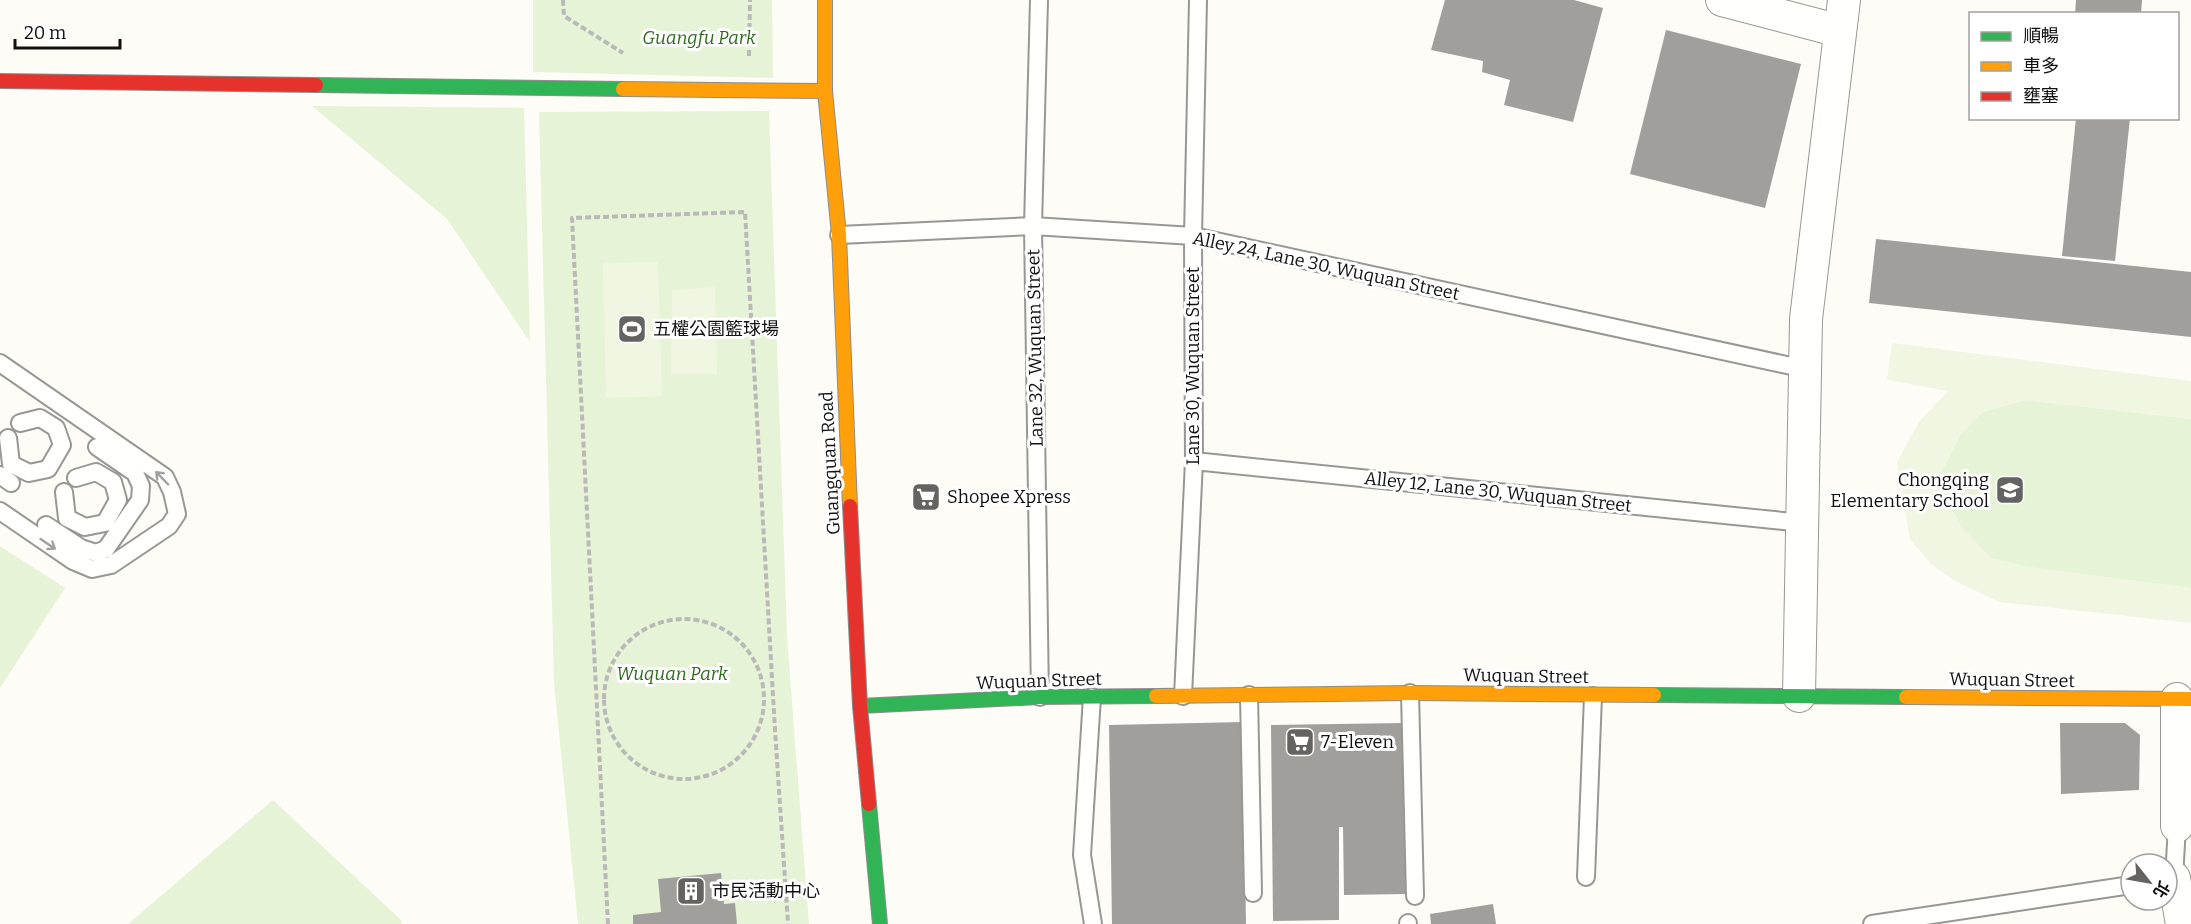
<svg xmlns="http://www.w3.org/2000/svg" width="2191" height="924" font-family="Bitter,'Noto Sans TC',serif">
<rect width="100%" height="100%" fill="#fdfcf7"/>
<!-- green -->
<path fill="#e7f3d7" d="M533,0H772L773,78L533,72Z
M312,106L524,108L530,342L447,219Z
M769,111L787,635L809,924H578L554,683L539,112Z
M2026,400L2191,419V588L2028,567L1991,558L1962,528L1947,501L1942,471L1960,435L1982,412Z
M0,546L65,588L0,688Z
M273,800L401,920L402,924H128Z"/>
<!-- pitch -->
<path fill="#f0f6e1" d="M658,262L662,396L606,398L603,263Z
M715,287L717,374H671L672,290Z
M1892,343L2191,381V419L2026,400L1982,412L1960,435L1942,471L1947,501L1962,528L1991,558L2028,567L2191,588V623L1999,602L1955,581L1931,564L1910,539L1897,462L1919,422L1948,391L1887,380Z"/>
<!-- building -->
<path fill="#a19f9c" d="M1445,0H1574L1603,8L1573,122L1504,105L1510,80L1482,72L1483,61L1431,50Z
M2076,0H2142L2141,14H2075Z
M1666,30L1801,64L1765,208L1630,174Z
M2076,118H2130L2115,261L2062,256Z
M1876,239L2191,272V337L1869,303Z
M1243,722L1246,924H1112L1109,725Z
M1404,723L1406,894L1344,895L1343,827H1339V920L1273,921L1271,725Z
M2060,723H2125L2140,735L2139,790L2061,794Z
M721,873L724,904L735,903L737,924H633V915L661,912L658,879Z
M1493,904L1496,924H1431L1430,914Z"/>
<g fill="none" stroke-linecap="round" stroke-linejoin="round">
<!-- lane casing -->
<g stroke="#979795" stroke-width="20">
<path id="lane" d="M1039,0L1033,226L1040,697
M839,235L1033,226L1193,236L1805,369
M0,363L165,477L172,492L177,514L169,526L111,565L92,569L73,561L0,511
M8,438L11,464L29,473L48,469L62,445L56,428L40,418L20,423
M1194,461L1803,523
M0,475L11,483
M64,492L67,518L85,527L105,523L118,500L113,482L96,472L76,478
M46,525L81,548L96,553L106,549L140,500L141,486L135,473L97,447
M1410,693L1415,896
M1249,695L1253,893
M1183,696L1194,461L1193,236L1198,0
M1092,697L1082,855L1093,924
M1586,877L1593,696
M2169,879L2174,878L2177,826L2182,823
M1408,923V924
M1872,924L2131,885"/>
</g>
<!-- street casing -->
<g stroke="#979795" stroke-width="34">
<path id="street" d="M1722,0L1840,31
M1799,696L1806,319L1844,0
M2177,826V699
M2174,878L2182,924"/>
</g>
<!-- fast casing -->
<g stroke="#8e8d8b" stroke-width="16">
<path id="fast" d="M316,85L623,89
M1654,695L1906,697
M860,706L1040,697L1156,696
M869,804L880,924"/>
</g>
<!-- slow casing -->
<g stroke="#8e8d8b" stroke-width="16">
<path id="slow" d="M825,0V91L839,235L850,506
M623,89L825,91
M1156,696L1410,693L1654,695
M1906,697L2191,699"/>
</g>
<!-- jam casing -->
<g stroke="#8e8d8b" stroke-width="16">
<path id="jam" d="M0,81L316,85
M850,506L860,706L869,804"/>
</g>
<!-- path -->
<path stroke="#b9b9b8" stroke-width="4" stroke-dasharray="6 3" stroke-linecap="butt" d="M563,0L564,16L623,53
M749,56L750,0
M604 699a80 80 0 1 1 160 0a80 80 0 1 1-160 0Z
M608,924L572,218L745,212L775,730L788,924"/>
<!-- lane -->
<use href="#lane" stroke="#fffffe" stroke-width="16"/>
<!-- street -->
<use href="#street" stroke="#fffffe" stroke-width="32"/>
<!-- fast -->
<use href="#fast" stroke="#30b455" stroke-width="14"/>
<!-- slow -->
<use href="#slow" stroke="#ff9f0a" stroke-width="14"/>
<!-- jam -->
<use href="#jam" stroke="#e5322d" stroke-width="14"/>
</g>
<!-- one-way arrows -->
<defs><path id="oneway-shaft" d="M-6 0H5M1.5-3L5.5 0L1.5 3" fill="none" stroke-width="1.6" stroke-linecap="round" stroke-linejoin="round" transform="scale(1.5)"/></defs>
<g stroke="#a0a09f">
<use href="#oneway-shaft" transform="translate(162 478) rotate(-134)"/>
<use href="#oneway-shaft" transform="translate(48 544) rotate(34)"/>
</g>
<!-- icons -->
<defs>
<g id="stadium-square" transform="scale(1.5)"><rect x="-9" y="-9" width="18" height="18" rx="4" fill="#646362" stroke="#fff"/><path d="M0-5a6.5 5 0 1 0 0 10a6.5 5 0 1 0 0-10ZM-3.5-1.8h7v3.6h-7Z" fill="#fff"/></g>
<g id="school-square" transform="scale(1.5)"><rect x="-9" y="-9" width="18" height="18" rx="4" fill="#646362" stroke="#fff"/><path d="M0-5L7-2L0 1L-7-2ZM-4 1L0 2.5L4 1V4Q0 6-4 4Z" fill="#fff"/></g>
<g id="supermarket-square" transform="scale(1.5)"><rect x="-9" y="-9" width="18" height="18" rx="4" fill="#646362" stroke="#fff"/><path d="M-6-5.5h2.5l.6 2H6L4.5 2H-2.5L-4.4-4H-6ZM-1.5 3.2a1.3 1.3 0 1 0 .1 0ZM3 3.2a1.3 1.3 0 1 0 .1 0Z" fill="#fff"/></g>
<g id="building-square" transform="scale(1.5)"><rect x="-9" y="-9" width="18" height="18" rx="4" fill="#646362" stroke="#fff"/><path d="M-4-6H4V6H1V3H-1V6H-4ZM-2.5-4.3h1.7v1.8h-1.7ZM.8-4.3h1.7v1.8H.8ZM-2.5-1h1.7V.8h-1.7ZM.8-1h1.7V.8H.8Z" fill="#fff"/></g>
</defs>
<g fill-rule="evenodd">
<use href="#stadium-square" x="632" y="329"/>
<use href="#school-square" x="2010" y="490"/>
<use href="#supermarket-square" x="926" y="497"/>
<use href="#supermarket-square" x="1300" y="742"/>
<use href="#building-square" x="691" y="891"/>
</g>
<g text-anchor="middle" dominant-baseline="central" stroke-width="6" stroke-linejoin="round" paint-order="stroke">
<!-- park labels -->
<g font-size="18" font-style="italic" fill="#2f6b1f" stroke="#fff">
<text x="699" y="38">Guangfu Park</text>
<text x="672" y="674">Wuquan Park</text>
</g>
<!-- street labels -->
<g font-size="18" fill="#111" stroke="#fff">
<text transform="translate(1326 266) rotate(12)">Alley 24, Lane 30, Wuquan Street</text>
<text transform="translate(1035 348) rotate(-91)">Lane 32, Wuquan Street</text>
<text transform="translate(1193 366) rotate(-90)">Lane 30, Wuquan Street</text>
<text transform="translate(830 463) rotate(-93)">Guangquan Road</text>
<text transform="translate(1498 492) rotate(6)">Alley 12, Lane 30, Wuquan Street</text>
<text transform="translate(1526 676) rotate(1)">Wuquan Street</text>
<text transform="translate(2012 680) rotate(1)">Wuquan Street</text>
<text transform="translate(1039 681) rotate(-2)">Wuquan Street</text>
</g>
<!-- poi labels -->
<g font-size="18" fill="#111" stroke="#fff" text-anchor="start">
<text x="653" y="329">五權公園籃球場</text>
<text x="1989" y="480" text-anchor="end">Chongqing<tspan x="1989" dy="21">Elementary School</tspan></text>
<text x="947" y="497">Shopee Xpress</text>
<text x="1321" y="742">7-Eleven</text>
<text x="712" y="891">市民活動中心</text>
</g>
</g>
<!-- legend -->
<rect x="1969" y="12" width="210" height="108" fill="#ffffff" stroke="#a0a0a0" stroke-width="1.5"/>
<rect x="1981" y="32" width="30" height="9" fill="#30b455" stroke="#a0a0a0" stroke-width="1.5"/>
<text x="2023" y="42" font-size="18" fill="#111111">順暢</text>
<rect x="1981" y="62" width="30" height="9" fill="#ff9f0a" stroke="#a0a0a0" stroke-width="1.5"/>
<text x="2023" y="72" font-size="18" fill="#111111">車多</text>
<rect x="1981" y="92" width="30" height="9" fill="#e5322d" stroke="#a0a0a0" stroke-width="1.5"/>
<text x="2023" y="102" font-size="18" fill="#111111">壅塞</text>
<!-- north arrow -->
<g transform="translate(2149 882) rotate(121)"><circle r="28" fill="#ffffff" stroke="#a0a0a0" stroke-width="1.5"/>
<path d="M0-4.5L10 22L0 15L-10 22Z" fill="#646362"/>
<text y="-9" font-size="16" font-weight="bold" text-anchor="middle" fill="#111111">北</text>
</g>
<!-- scale -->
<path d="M15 39v9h105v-9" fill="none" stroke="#111111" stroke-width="3"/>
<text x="24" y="39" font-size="18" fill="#111111" stroke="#ffffff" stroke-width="4.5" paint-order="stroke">20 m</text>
</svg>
